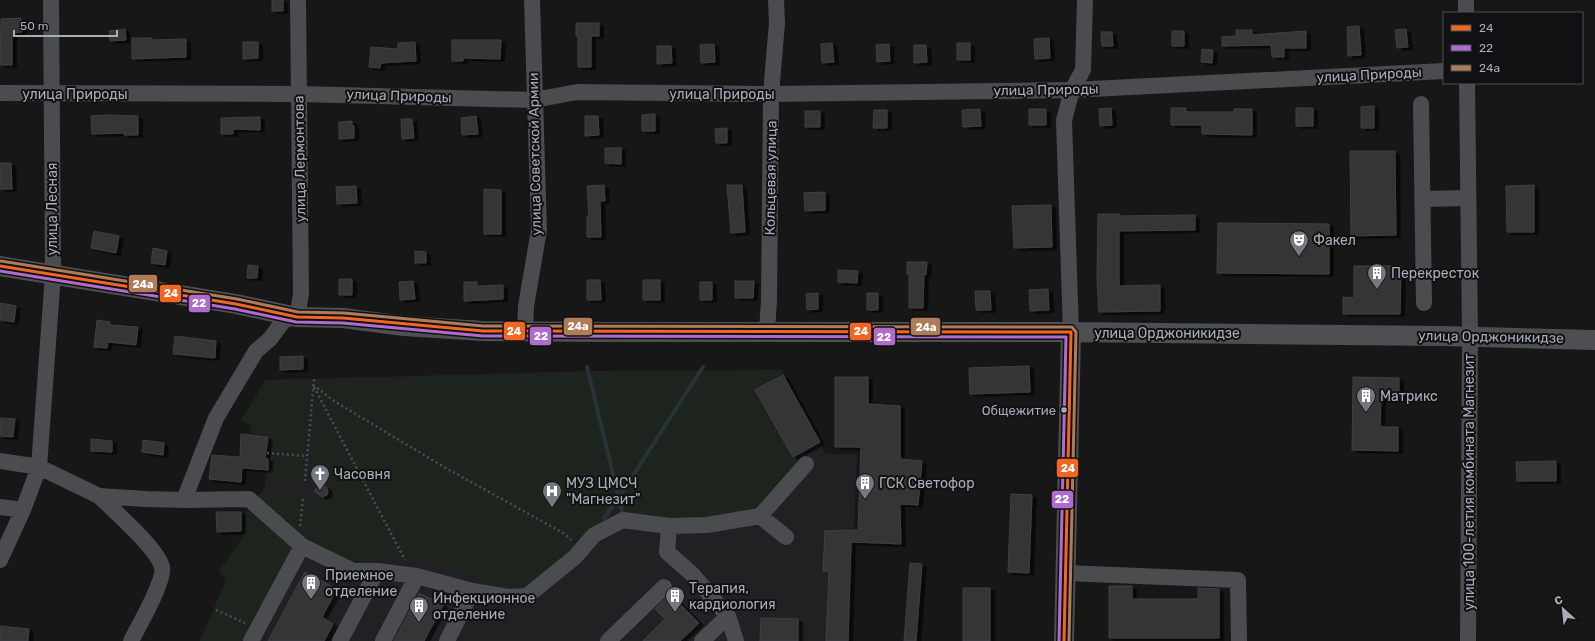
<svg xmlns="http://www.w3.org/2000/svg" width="1595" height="641" font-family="Rubik,sans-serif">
<defs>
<filter id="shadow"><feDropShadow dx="4.5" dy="2.5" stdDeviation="0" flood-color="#0009"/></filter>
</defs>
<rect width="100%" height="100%" fill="#171717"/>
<!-- built -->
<path fill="#212123" d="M782,370L826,454H857L849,641H202L244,535V515L264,489L269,459L266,458L269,436L252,434L250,425L241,420L266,380L590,371Z"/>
<!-- green -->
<path fill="#1d241e" d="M782,370L783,373L753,390L794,467L761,507L733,516L670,522L622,511L612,513L604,518L543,575L524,584H498L438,563L391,557L346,560L295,530L256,498L264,489L325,504L331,500L333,486L329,481L309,480L317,379Z
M309,379L304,455L276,452L277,437L252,434L250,425L241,420L266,380Z
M274,455L304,458L301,480L272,479Z
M249,510L288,541V557L240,641H200L226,580L219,571L244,535V518Z"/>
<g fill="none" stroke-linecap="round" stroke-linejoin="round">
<!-- stream -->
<path stroke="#2a3239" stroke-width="4" d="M587,367L622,511
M604,518L619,497L703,367"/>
</g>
<!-- building -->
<path fill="#353536" stroke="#3f4043" filter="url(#shadow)" d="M272,0H283V11H272Z
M21,18L22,32L12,33V65H0L1,19Z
M576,23H599V36H591V67H578V36H576Z
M1359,26L1361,55L1348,56L1347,27Z
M125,29L126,40L110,41L109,31Z
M1406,29L1408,47L1397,48L1395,30Z
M1236,30H1252V35L1306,31V48H1284V57H1272L1271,45L1222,46V37L1236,36Z
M1172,31H1184V46H1172Z
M1101,32H1112L1113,46H1102Z
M132,38H152V40L186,39V57L132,59Z
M1049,38L1050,58L1035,59L1034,39Z
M452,40H501L500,59L463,58V61H452Z
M243,42H258V58L243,59Z
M415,42L416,61L381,63L380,68L369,67L371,47L398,49V43Z
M832,43L834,62L822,63L821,44Z
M957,43H970V60H957Z
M714,44L715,62L701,63L700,45Z
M889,44L890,61L877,62L876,45Z
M914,45H926L927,62L914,63Z
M657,46H671L672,63L657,64Z
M1202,49L1213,50L1212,63L1201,62Z
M1374,106V128H1361V107Z
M1111,108L1112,125L1100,126L1099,109Z
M1171,108H1186V112H1234V109H1252V135L1202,134V125H1171Z
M1296,108H1313V126H1296Z
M980,109L981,126L963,127L962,110Z
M1029,109H1046V125H1029Z
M874,110H887V128H873Z
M805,111H820V127H805Z
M655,114V131H642V115Z
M107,115L138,116V135H124V133L92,134L91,116Z
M476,116L478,134L462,135L461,118Z
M585,116H598L599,135L585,136Z
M260,117V130L233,129V134H221V118Z
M401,119H412L414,138L402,139Z
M352,121V126H354V138L339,139V122Z
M727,128V143H716L715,129Z
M605,148H621V164L605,163Z
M1350,151H1395L1396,235L1351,236Z
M0,163H11L12,189H0Z
M604,185L605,201H600L601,237H587V217H589L587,186Z
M727,185H742L745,232L731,233Z
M1534,185V232H1507L1506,186Z
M356,186L357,203L337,204L336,187Z
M484,189L501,190V234H484Z
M825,192V210L805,211L804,193Z
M1051,205L1052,247L1014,248L1012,206Z
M1098,214H1119V216L1195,215V230L1119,231V286L1160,285V311L1099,312L1097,280Z
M1218,223L1329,224V274L1217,273Z
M94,231L119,236L116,253L91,248Z
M153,248L167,251L165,265L151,263Z
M415,251L426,252V263H415Z
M907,262H927L926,275L924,274L923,308H909V274H907Z
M248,265L258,266L257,278H247Z
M1354,266H1401L1400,314H1343V297L1354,298Z
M838,270L858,271L857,283L838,282Z
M339,279H352V295H339Z
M587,280H600L601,300H587Z
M643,280H660V300H643Z
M413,281L415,299L400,300L399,282Z
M735,281H754L753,298H735Z
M464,282H477V286L503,285V299L464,301Z
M700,282H712V300H700Z
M1048,289L1049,310L1030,311L1029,290Z
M975,291H990L991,310H976Z
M818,293V309L807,310L806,294Z
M867,293H878V310H867Z
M0,303L16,306L14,322L0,320Z
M97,320L110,322V325L138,327L136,345L108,342L107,348L94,347Z
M175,336L216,341L215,358L173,354Z
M303,356V369L280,370V357Z
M1029,366L1030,392L970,394L969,368Z
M783,375L820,442L793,457L755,390Z
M835,377H868V404L900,406V459L922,461L918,505L900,504L901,544L851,542L848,641H826L829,572L823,571L825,531L858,530L861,447H835Z
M1353,377L1399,378V399H1381L1380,427H1398V451L1352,450Z
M0,418L15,419L13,437L0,436Z
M241,434L268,437L265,458L268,459V470L242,468L241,482L209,479L212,455L240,457Z
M91,439L112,441V452L91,451Z
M143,440L164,443L163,455L142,452Z
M1556,461V481H1517L1516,462Z
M319,486H324L326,487L328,491L327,495L322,497L314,491Z
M1011,494L1032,495L1029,573L1008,572Z
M216,512H241V531L217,532Z
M910,563L922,564L916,641H904Z
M305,572L337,589L322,617L333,624L324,641H268Z
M1109,586H1132V599H1198V588L1219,589V638H1109Z
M963,588H990V641H963Z
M419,593L443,605L424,641H394Z
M670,594L699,623L680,641H643L665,619L655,609Z
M761,618L798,619V641H760Z
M0,626L29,629L28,641H0Z"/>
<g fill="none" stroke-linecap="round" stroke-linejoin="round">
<!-- path -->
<path stroke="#4d4e52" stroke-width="2.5" stroke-dasharray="2 3" stroke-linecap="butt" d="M313,385L334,401L444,467L565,534L571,540
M314,387L405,560
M267,453L307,456
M305,481L314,379
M300,526L303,499
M216,610L245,623"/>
<!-- minor -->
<path stroke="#4b4c50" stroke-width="16" d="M1466,0V13
M1467,83L1470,337L1468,641
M0,93L299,94L534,100L577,92L771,94L1072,90L1444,71
M1421,104L1424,303
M1422,199L1468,198
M525,331L526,306L539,230L532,0
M767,331L769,300L771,94L777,23L776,0
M1071,332L1064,120L1072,90L1083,70L1085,0
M0,461L39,467L99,496L146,499L184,500L216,418L256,351L270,339L284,320L297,317L301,294L298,0
M99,496C114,511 157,548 162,567C165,581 138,627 131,641
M184,500L249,499L302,546L353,571H377L417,576L472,591L508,597L527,596L575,557L594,535L623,520L669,526L667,552L692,574L728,616L736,641
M0,507L23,510
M760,516L786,537
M669,526L707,525L760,516L806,464
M0,560L23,510L39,467L53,274L51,0
M1066,573L1238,580L1239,641
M251,641L302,546
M340,641L377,571
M383,641L417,576
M447,641L472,591
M608,641L664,587
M702,641L728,616"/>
<!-- major -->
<path stroke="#4d4f52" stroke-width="20" d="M0,266L236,304L297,317L343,318L404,326L483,331L601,332H1071L1442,336L1595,340
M1064,641L1071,332"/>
<!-- bus-1 casing -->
<g stroke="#111113" stroke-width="6">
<path id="bus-1" d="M0,266L236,304L297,317L343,318L483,331L1071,332L1064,641"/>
</g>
<!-- bus-2 casing -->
<g stroke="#111113" stroke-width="6">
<path id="bus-2" d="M0,271L235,309L296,322L343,323L483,336L1066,337L1059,641"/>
</g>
<!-- bus-3 casing -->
<g stroke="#111113" stroke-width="6">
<path id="bus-3" d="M1,261L237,299L298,312L344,313L483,326L1072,327L1076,332L1069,641"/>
</g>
<!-- bus-1 -->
<use href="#bus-1" stroke="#f26522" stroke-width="3"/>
<!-- bus-2 -->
<use href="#bus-2" stroke="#b06ccc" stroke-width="3"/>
<!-- bus-3 -->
<use href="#bus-3" stroke="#b07c57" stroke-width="3"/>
</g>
<!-- icons -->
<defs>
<g id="theatre-pin" transform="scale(1)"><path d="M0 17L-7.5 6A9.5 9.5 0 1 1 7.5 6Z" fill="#757880" stroke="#111113"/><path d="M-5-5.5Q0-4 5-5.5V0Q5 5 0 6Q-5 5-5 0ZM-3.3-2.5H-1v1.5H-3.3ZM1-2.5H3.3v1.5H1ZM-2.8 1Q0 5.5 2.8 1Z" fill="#fff"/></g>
<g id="building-pin" transform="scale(1)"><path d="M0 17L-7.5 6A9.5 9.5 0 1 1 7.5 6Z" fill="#757880" stroke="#111113"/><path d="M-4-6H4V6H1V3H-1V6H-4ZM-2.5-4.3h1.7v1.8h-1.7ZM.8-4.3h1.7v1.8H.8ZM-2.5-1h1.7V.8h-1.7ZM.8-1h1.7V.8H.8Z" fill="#fff"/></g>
<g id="church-pin" transform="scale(1)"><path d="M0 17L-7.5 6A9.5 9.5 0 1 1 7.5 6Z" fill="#757880" stroke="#111113"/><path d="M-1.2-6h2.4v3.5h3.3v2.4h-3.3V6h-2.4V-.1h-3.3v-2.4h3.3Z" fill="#fff"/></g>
<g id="hospital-pin" transform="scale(1)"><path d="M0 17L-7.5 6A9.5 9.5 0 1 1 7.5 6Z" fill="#757880" stroke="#111113"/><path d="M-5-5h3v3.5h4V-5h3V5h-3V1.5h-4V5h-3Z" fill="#fff"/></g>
</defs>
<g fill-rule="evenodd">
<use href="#theatre-pin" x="1299" y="240"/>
<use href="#building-pin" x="1377" y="273"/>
<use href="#building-pin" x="1366" y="396"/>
<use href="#church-pin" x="320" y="474"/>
<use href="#building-pin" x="865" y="483"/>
<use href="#hospital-pin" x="552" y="491"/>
<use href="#building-pin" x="311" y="583"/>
<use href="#building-pin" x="675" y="596"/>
<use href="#building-pin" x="419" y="606"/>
</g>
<!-- markers -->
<circle fill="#a8adb8" stroke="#111113" stroke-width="1.5" cx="1064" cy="410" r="3.5"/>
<g text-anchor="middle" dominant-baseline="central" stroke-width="4" stroke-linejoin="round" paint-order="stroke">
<!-- bus labels -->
<g font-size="13" fill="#a8adb8" stroke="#111113" text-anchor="end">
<text x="1056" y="410">Общежитие</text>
</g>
<!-- street labels -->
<g font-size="14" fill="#a8adb8" stroke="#111113">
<text transform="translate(1369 75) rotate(-3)">улица Природы</text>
<text transform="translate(1046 90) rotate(-1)">улица Природы</text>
<text x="75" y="94">улица Природы</text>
<text x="722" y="94">улица Природы</text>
<text transform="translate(399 96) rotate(2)">улица Природы</text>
<text transform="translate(535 154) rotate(-91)">улица Советской Армии</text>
<text transform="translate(300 159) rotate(-91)">улица Лермонтова</text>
<text transform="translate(771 178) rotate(-89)">Кольцевая улица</text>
<text transform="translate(52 209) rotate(-90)">улица Лесная</text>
<text x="1167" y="333">улица Орджоникидзе</text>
<text transform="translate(1491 337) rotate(1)">улица Орджоникидзе</text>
<text transform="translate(1469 482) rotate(-90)">улица 100-летия комбината Магнезит</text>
</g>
<!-- poi labels -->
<g font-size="14" fill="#a8adb8" stroke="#111113" text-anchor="start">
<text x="1313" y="240">Факел</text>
<text x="1391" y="273">Перекресток</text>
<text x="1380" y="396">Матрикс</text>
<text x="334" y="474">Часовня</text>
<text x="566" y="483">МУЗ ЦМСЧ<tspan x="566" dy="16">"Магнезит"</tspan></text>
<text x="879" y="483">ГСК Светофор</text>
<text x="325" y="575">Приемное<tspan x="325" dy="16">отделение</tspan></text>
<text x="689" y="588">Терапия,<tspan x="689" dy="16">кардиология</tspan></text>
<text x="433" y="598">Инфекционное<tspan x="433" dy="16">отделение</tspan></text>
</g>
</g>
<g stroke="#111113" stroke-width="1.5">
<rect x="128" y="274" width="30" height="19" rx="4" fill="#b07c57"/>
<rect x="159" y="284" width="23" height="19" rx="4" fill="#f26522"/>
<rect x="188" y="294" width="23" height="19" rx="4" fill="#b06ccc"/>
<rect x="563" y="317" width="30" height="19" rx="4" fill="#b07c57"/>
<rect x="910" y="317" width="31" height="19" rx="4" fill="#b07c57"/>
<rect x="503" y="321" width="23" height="20" rx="4" fill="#f26522"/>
<rect x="849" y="322" width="23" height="19" rx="4" fill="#f26522"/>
<rect x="529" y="326" width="23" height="20" rx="4" fill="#b06ccc"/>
<rect x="873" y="327" width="23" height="19" rx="4" fill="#b06ccc"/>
<rect x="1056" y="458" width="23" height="20" rx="4" fill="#f26522"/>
<rect x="1051" y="490" width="23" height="19" rx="4" fill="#b06ccc"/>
</g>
<g font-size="11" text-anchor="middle" font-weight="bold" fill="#fff">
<text x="143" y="288">24a</text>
<text x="171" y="297">24</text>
<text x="199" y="307">22</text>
<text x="578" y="330">24a</text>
<text x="926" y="331">24a</text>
<text x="514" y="335">24</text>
<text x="861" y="335">24</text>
<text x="541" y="340">22</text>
<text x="884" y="341">22</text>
<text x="1068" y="472">24</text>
<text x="1062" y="503">22</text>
</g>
<!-- legend -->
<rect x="1443" y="12" width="140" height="72" fill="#111113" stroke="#4d4f55"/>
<rect x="1451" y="25" width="20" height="6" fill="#f26522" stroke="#4d4f55"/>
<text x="1479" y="32" font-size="12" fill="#a8adb8">24</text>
<rect x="1451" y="45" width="20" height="6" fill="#b06ccc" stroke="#4d4f55"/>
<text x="1479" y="52" font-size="12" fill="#a8adb8">22</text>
<rect x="1451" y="65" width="20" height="6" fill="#b07c57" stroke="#4d4f55"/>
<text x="1479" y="72" font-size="12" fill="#a8adb8">24a</text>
<!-- north arrow -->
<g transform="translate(1563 609) rotate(333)" stroke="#111113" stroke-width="3" paint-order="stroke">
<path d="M0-3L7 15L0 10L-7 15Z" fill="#a8adb8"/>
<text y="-6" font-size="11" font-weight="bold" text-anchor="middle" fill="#a8adb8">С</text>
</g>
<!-- scale -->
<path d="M14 30v6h103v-6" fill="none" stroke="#a8adb8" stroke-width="2"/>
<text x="20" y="30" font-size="12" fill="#a8adb8" stroke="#111113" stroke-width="3" paint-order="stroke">50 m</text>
</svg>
